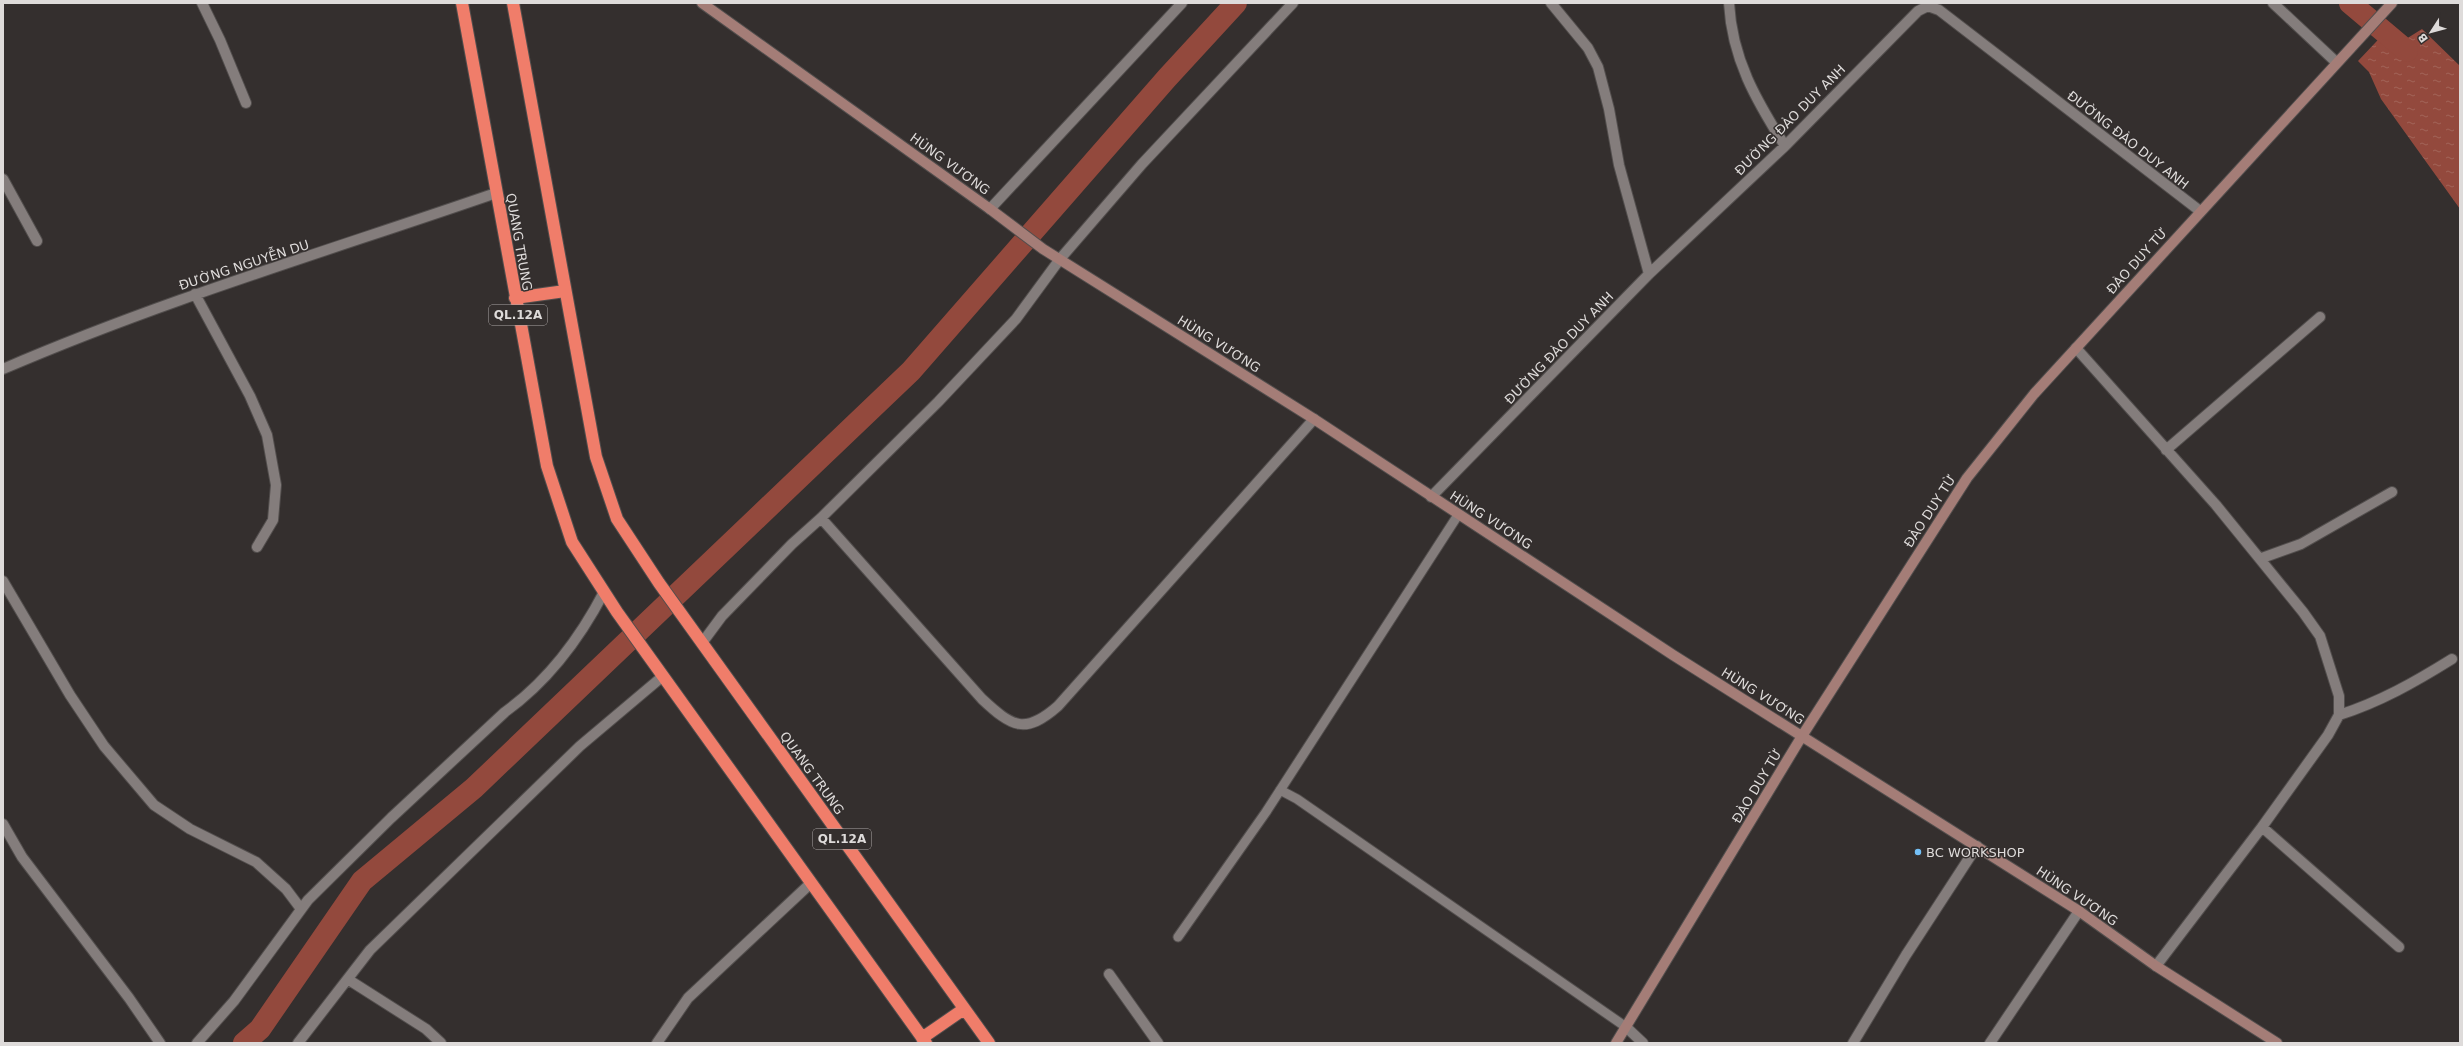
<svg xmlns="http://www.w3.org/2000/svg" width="2463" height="1046" font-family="'DejaVu Sans',sans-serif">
<defs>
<pattern id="water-ripples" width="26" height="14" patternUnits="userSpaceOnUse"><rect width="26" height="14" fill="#93493d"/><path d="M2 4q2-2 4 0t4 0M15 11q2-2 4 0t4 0" fill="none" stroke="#a26358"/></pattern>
</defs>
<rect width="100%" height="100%" fill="#342f2e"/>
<!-- water -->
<path fill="url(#water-ripples)" d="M2392,25L2406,39L2422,29L2460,66V209L2381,99L2369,72L2358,61Z"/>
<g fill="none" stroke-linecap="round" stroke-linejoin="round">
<!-- canal -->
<path stroke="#93493d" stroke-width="22" d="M2350,3L2407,51
M244,1043L260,1029L362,881L474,788L911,371L1167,78L1236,3"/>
<!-- lane casing -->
<g stroke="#524e4d" stroke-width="11">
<path id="lane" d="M1280,790L1297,799L1626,1027
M1178,937L1266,812L1458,515"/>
</g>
<!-- street casing -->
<g stroke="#524e4d" stroke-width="12">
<path id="street" d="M202,3L220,40L246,103
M1551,3L1588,48L1598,67L1609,109L1619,165L1649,274
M1729,3C1732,59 1756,100 1785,146
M2273,3L2336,62
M3,179L37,241
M990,209L1182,3
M195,294L250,396L267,435L276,485L273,520L257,547
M2076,348L2216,505L2303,612L2320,636L2339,696V715L2328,735L2262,827L2156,966
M3,369C163,300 331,250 496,193
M2166,450L2320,317
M1431,497L1649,274L1785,146L1918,11L1928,6L1939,10L2200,211
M821,518L982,699C1012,727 1025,735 1058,706L1314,419
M2262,558L2301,544L2392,492
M3,581L70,695L104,746L154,805L190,829L256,862L286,889L301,909
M702,643L722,616L792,544L821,518L938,402L1016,319L1060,259L1142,164L1293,3
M2339,715C2380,702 2415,682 2452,659
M3,824L22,857L129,998L160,1043
M2262,827L2399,947
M1109,974L1158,1043
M349,980L426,1029L441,1043
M1626,1027L1643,1043
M197,1043L234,1001L308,900L391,818L505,712C548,681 579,640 604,592
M298,1043L370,950L580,746L663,676
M657,1043L688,998L811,883
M1853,1043L1906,955L1977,846
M1990,1043L2079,911"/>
</g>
<!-- secondary casing -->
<g stroke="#524e4d" stroke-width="12">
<path id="secondary" d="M702,3L990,209L1043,249L1314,419L1673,655L2079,911L2156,966L2277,1043
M1616,1043L1802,736L1967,478L2034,394L2392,3"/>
</g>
<!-- highway casing -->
<g stroke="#524e4d" stroke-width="14">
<path id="highway" d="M462,3L547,466L572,542L617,612L926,1043
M513,3L596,457L617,519L659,583L989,1043
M515,298L565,291
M922,1038L964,1009"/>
</g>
<!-- lane -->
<use href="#lane" stroke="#847d7c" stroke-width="9"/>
<!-- street -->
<use href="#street" stroke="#847d7c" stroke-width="10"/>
<!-- secondary -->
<use href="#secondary" stroke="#a47d77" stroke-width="10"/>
<!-- highway -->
<use href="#highway" stroke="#f07d6a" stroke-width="12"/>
</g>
<!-- markers -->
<circle fill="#74c0f6" stroke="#342f2e" stroke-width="1.5" cx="1918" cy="852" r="4"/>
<g text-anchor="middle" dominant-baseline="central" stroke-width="3" stroke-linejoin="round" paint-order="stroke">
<!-- shield labels -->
<g fill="#342f2e" stroke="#aba7a6" stroke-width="1">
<rect x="489" y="305" width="58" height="20" rx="3"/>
<rect x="813" y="829" width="58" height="20" rx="3"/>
</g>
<g font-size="12" font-weight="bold" fill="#dedbda">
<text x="518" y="315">QL.12A</text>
<text x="842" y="839">QL.12A</text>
</g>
<!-- street labels -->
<g font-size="13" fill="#dedbda" stroke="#342f2e">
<text transform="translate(1790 120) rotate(-45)">ĐƯỜNG ĐÀO DUY ANH</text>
<text transform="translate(2128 140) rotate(38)">ĐƯỜNG ĐÀO DUY ANH</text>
<text transform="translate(950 164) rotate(36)">HÙNG VƯƠNG</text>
<text transform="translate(519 242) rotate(80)">QUANG TRUNG</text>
<text transform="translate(2137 261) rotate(-48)">ĐÀO DUY TỪ</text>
<text transform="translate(244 265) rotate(-18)">ĐƯỜNG NGUYỄN DU</text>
<text transform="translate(1219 344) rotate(32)">HÙNG VƯƠNG</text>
<text transform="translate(1559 348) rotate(-46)">ĐƯỜNG ĐÀO DUY ANH</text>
<text transform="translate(1930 511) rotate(-57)">ĐÀO DUY TỪ</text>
<text transform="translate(1491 520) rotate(33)">HÙNG VƯƠNG</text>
<text transform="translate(1763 696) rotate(32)">HÙNG VƯƠNG</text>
<text transform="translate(812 773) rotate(54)">QUANG TRUNG</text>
<text transform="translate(1757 786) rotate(-59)">ĐÀO DUY TỪ</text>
<text transform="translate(2077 896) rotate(34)">HÙNG VƯƠNG</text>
</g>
<!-- poi labels -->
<g font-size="13" fill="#dedbda" stroke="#342f2e" text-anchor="start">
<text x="1926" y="852">BC WORKSHOP</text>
</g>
</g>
<!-- border -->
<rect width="2463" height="1046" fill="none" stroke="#dedbda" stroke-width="8"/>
<!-- north arrow -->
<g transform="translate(2431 32) rotate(234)" stroke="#342f2e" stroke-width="3" paint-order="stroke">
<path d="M0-3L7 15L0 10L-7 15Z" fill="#dedbda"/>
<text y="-6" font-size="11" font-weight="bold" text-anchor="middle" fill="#dedbda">B</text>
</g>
</svg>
